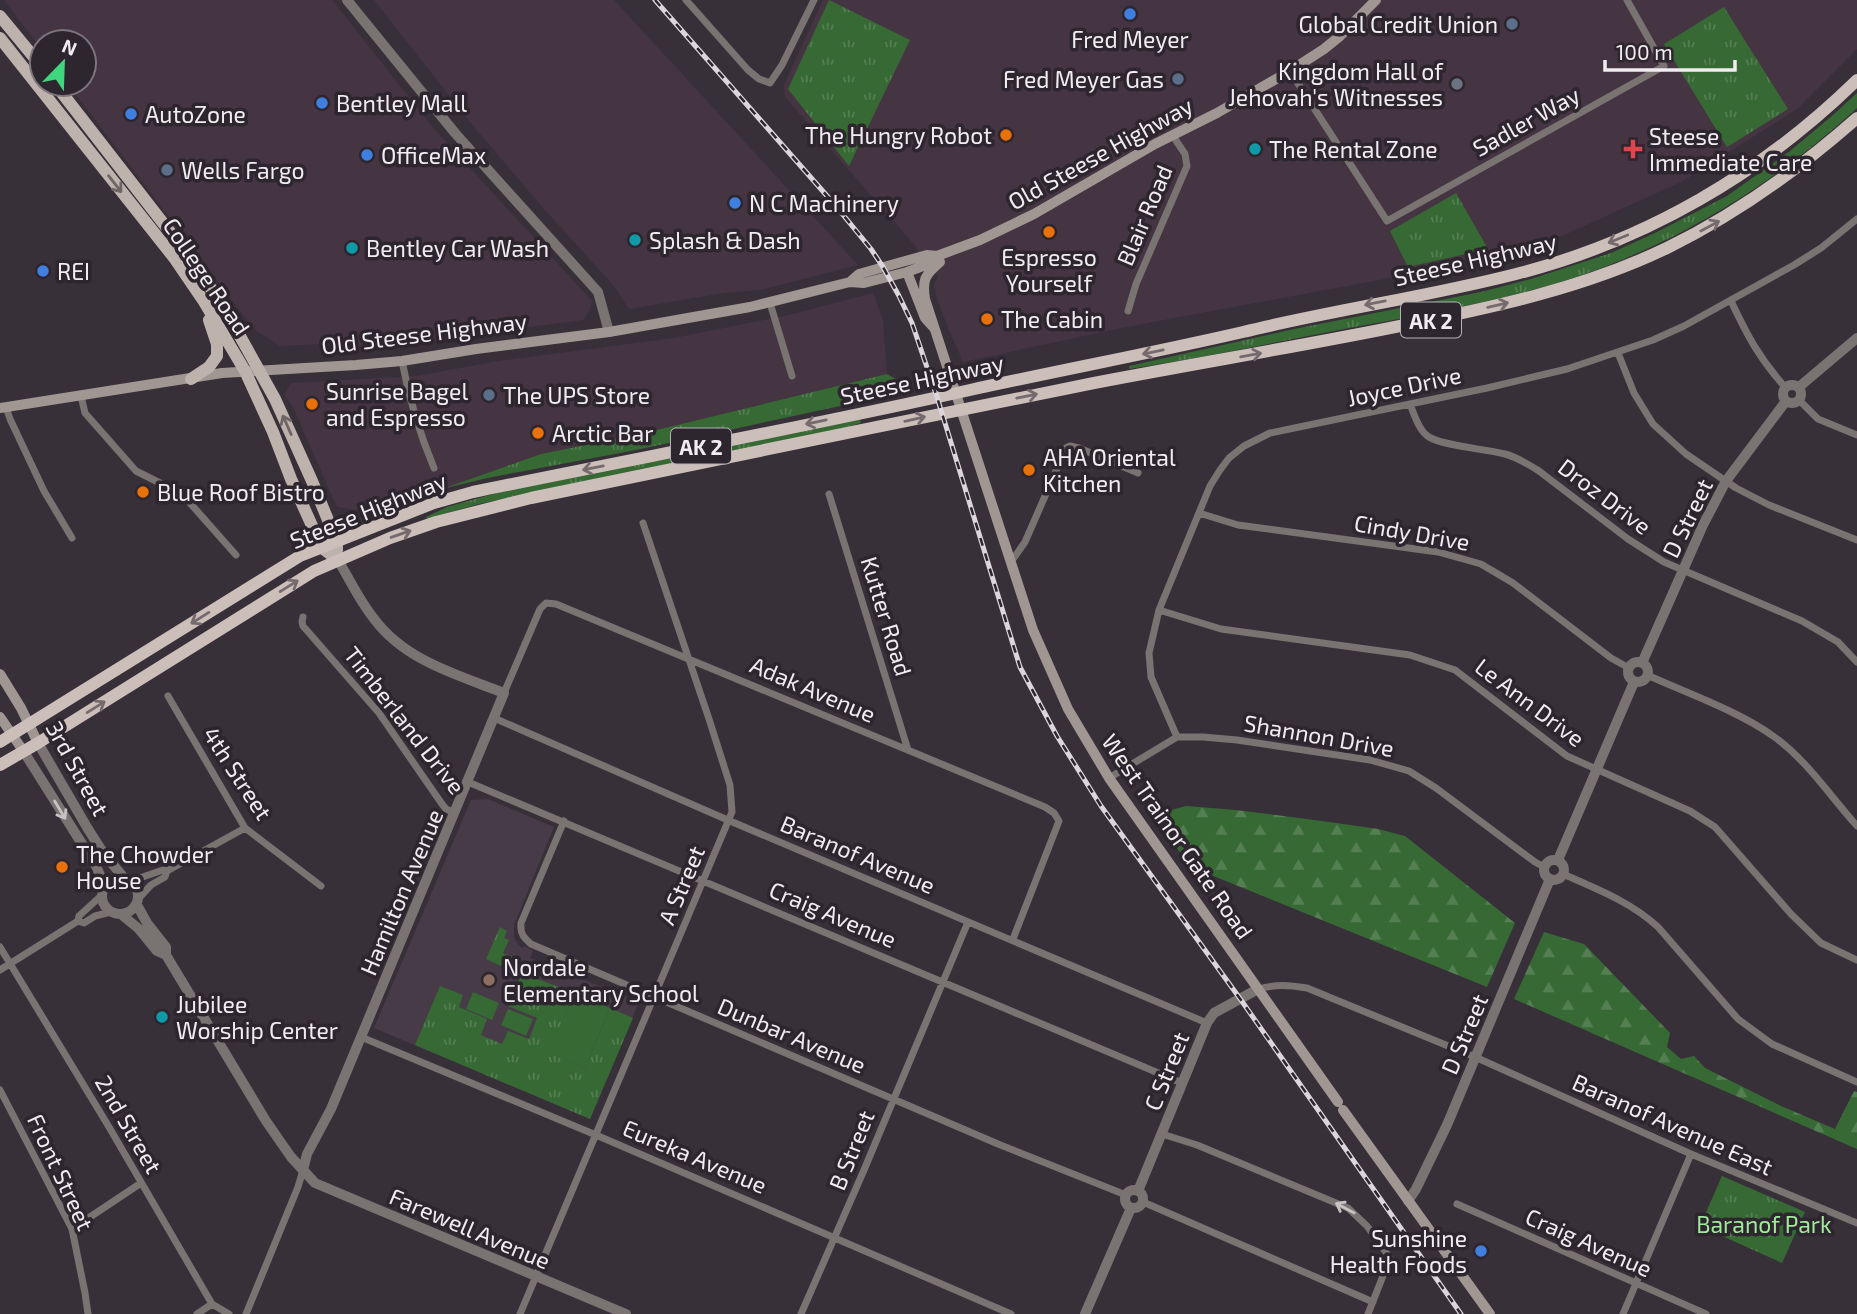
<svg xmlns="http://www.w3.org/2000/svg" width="1857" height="1314" font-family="'Exo 2',sans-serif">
<defs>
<pattern id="grass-tufts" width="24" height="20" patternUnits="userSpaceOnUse" patternTransform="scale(1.75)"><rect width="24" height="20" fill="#376934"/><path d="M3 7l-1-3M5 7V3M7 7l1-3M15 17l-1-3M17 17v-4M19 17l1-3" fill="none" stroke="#547f52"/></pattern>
<pattern id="forest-firs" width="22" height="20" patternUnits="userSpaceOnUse" patternTransform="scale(1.75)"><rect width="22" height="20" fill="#376934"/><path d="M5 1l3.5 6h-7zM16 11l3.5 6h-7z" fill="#547f52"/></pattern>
</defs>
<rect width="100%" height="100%" fill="#383039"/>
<!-- commercial -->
<path fill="#453542" d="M4,0H332L435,130L592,301L590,309L583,320L490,332L413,345L355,347L338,343L280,346L253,328L68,84H84V42H42V50Z
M374,0H614L858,265L760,290L724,293L629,309L615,287L544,209L470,122Z
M823,0H1857V49L1797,109L1683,181L1562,236L1395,277L1126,327L963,362L949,330L937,299L934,285L938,276L911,241L785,97L784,85Z
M873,293L883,320L887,374L640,434L541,454L373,515L364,511L337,507L292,405L284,395L291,383L416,376L499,361L674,338L789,315Z"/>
<!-- built -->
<path fill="#463b47" d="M488,799L554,827L514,925V937L518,944L522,948L525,946L533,951L530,958L639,1002L590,1119L374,1028L471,800Z"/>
<!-- grass -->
<path fill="url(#grass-tufts)" d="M829,0L910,40L849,166L788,89Z
M1724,7L1788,109L1727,147L1664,44Z
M1857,93V108C1767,191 1656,257 1536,289C1473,306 1408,317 1344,329C1272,343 1201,358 1129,369V366L1294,329L1481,292L1531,279L1611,253L1655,233L1727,196L1790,151L1833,115Z
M1456,193L1488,249L1408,267L1390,231Z
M887,374L901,382L905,392L636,450L487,478L442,489L541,454L640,434Z
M860,419L861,423L837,430L479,504L427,519L426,517L447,507L500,492Z
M500,927L507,931L504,938L509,940L503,953L513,958L508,969L486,959Z
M522,973L574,993L550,1053L585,1068L610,1008L633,1018L590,1119L415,1045L440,986L463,995L459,1007L487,1019L481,1035L502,1044L508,1031L529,1039L537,1018L508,1006Z
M1722,1176L1805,1212L1782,1263L1700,1226Z"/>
<!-- forest -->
<path fill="url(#forest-firs)" d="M1186,806L1236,810L1322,821L1378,829L1405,836L1515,923L1487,987L1211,875L1201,881L1153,815Z
M1544,932L1584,944L1670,1033L1667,1047L1681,1059L1694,1056L1705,1068L1781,1106L1835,1129L1854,1091L1857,1092V1149L1514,999Z"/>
<!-- garden -->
<path fill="#376934" d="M473,992L499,1003L492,1020L466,1009Z
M574,993L610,1008L585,1068L549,1053Z
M508,1009L533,1019L526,1036L501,1025Z"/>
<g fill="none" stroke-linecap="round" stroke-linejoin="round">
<!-- minor -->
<path stroke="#797371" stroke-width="7" d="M686,0L748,70L759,79L770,83L782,65L814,0
M1290,71L1387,221L1664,66L1627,0
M1731,301C1747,335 1759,358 1785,387
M770,303L792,376
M1128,311L1136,284L1187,166L1185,154L1173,136
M1618,353L1634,393L1653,424L1686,454L1736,488L1769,505L1857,540
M402,361C409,399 419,432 434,468
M81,396L85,413L136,471L182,494L236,555
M1799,400L1818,419L1857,435
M1410,404C1414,414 1419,431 1429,437C1443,446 1486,449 1505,454C1517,457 1528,464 1539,471L1628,539L1664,562L1802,621L1838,642L1857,662
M6,407L10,419L44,491L72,538
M829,494L908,750
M1199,513L1238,525L1438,552L1481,564L1513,583L1611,658L1629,668
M1011,562L1025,542L1066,448L1070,446L1079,448L1138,473
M1159,610L1221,629L1410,655L1455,670L1567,756L1690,811L1715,827L1791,914L1821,943L1857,960
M303,617L302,622L303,626L379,713L442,804L446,809L455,813
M1647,675C1687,693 1738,711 1773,736C1806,759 1830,796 1857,826
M504,693L540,609L546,603L556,604L1045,807L1054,813L1059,821L1013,939
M168,696L245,828L321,886
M494,718L730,821L1207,1023
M1177,737L1151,677L1149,653L1159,610L1210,486L1220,470L1229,458L1244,446L1270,433L1487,388L1567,369L1653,340L1684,326L1794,265L1821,248L1857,219
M1109,778L1177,737H1203L1237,740L1370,760L1409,771L1436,788L1535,862L1544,867
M468,782L1182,1083
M564,821L521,923C520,933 523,937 531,944L998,1144L1126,1195
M1563,874C1597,889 1631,902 1658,927L1738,1019L1772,1044L1857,1082
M131,881L163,870L167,871L245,828
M138,899L151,885L165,877L167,871
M78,921L79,916L102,895
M0,947L109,1127L212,1304L229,1314
M0,970L78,921L84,923L95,916L111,912
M1258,989C1276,984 1289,985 1307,988L1475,1057L1691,1154L1857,1223
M361,1037L596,1135L1011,1314
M0,1090L72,1229L85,1293L88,1314
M1162,1134L1197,1145L1348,1208L1367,1226L1390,1258L1368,1314
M1143,1202L1373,1302
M1457,1204L1706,1314
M72,1229L141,1183
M197,1314L212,1304
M246,1314L298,1187L303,1170
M520,1314L732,812L730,785L709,719L643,523
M801,1314L864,1170L968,922
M1623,1314L1691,1154"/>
<!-- tertiary -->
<path stroke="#797371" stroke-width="10" d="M347,0L455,133L598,292L609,332
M1783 394a9 9 0 1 1 18 0a9 9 0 1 1-18 0Z
M1799,387L1857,338
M1628 672a10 10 0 1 1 20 0a10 10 0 1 1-20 0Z
M1642,663L1703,525L1726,481L1786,401
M38,743L88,829L104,854L125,879
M24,752L96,866L105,887
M1544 870a10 10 0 1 1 20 0a10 10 0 1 1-20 0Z
M1558,860L1634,682
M102 896a18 18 0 1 1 36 0a18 18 0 1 1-36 0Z
M137,905L147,923L166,947V955L266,1121L291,1157L315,1183L626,1314
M122,915L139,929L157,951L166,955
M303,1170L307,1154L331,1109L504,693C458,675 406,661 375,620C360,602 350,580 338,560
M1125 1199a9 9 0 1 1 18 0a9 9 0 1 1-18 0Z
M1138,1191L1207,1023L1214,1013L1258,989
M1408,1201L1416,1189L1447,1125L1550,879
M1085,1314L1131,1208"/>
<!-- secondary -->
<path stroke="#a09793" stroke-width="10" d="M940,262C925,275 922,279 925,299L1033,630L1068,709L1109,778L1338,1102
M907,272L925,318L934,328
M850,282L859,274L927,255L937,256
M0,408L222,373L356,365L402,361L476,349L609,332L750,307L850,282L864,283L907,272L931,263L937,256L980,240L1034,214L1155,144L1217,113L1290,71L1324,49L1340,36L1376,0
M0,674L21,708L38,743
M0,717L24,752
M1343,1110L1490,1314"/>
<!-- primary -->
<path stroke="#beb2ad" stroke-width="12" d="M0,16L42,67
M0,38L175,259L203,300L245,371L273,432L291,479L322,548L338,560
M55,84L198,268L231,320L275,399L312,481L337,542V550
M191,379L209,367L217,356V344L209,320"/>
<!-- trunk -->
<path stroke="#ccbeb9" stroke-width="12" d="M0,742L300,556L434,503L473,492C638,458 805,427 970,390C1061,370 1152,353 1243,332C1333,310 1426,297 1516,274C1646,241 1762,173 1857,80
M0,765L38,743L314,571L390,538L436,522L531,498C719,460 906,420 1094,383C1198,363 1302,346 1405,325C1494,307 1584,288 1667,248C1737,214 1798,170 1857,118"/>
<!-- rail casing -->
<g stroke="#dbd6db" stroke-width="5">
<path id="rail" d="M655,0L835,205L871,249L883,267L899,296L912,323L937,397L1020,667L1057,736L1101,806L1241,1000L1461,1314"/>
</g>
<!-- rail -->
<use href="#rail" stroke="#2e262e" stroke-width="2.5" stroke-dasharray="8" stroke-linecap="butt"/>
</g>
<!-- one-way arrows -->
<defs><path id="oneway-shaft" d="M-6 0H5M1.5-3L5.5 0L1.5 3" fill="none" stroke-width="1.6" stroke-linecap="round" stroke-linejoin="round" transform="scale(1.75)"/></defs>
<g stroke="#6f6567">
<use href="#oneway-shaft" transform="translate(115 184) rotate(52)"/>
<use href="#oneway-shaft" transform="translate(287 425) rotate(-114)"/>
</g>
<g stroke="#756a6d">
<use href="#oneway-shaft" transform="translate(1710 226) rotate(-28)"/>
<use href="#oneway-shaft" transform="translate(1618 239) rotate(158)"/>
<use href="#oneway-shaft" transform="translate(1375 303) rotate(169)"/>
<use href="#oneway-shaft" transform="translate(1498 305) rotate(-13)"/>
<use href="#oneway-shaft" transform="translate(1153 352) rotate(168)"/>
<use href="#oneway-shaft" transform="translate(1251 355) rotate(-10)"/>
<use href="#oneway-shaft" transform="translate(1027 396) rotate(-11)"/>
<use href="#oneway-shaft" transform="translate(915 419) rotate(-13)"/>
<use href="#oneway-shaft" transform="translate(816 422) rotate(168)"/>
<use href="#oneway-shaft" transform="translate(593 468) rotate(169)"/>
<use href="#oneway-shaft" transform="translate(401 534) rotate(-19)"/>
<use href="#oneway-shaft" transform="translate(289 586) rotate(-32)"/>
<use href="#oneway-shaft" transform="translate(200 618) rotate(148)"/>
<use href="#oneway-shaft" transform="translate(96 707) rotate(-32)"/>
</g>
<g stroke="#c7c2c4">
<use href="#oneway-shaft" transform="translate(60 810) rotate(59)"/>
<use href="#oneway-shaft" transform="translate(1345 1208) rotate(-152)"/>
</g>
<!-- markers -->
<g fill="#3f7fe0" stroke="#2e262e" stroke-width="2.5">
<circle cx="1130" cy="14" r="7"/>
<circle cx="322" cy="103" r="7"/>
<circle cx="131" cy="114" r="7"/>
<circle cx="367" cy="155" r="7"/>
<circle cx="735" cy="203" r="7"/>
<circle cx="43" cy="271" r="7"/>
<circle cx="1481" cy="1251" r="7"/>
</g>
<g fill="#5c6f8a" stroke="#2e262e" stroke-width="2.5">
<circle cx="1512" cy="24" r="7"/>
<circle cx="1178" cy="79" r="7"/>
<circle cx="167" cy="170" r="7"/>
<circle cx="489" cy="395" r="7"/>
</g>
<circle fill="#6b7280" stroke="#2e262e" stroke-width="2.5" cx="1457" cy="84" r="7"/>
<g fill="#e8710a" stroke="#2e262e" stroke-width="2.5">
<circle cx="1006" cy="135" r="7"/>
<circle cx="1049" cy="232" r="7"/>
<circle cx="987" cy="319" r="7"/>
<circle cx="312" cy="404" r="7"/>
<circle cx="538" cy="433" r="7"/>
<circle cx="1029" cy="470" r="7"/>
<circle cx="143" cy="492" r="7"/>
<circle cx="62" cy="867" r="7"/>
</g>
<g fill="#0f9aa8" stroke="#2e262e" stroke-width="2.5">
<circle cx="1255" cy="149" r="7"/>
<circle cx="635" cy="240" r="7"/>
<circle cx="352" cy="248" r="7"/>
<circle cx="162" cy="1017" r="7"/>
</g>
<path fill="#e0444e" stroke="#2e262e" stroke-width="2.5" d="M1629.5 138.5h7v7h7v7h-7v7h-7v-7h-7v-7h7z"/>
<circle fill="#8d6e63" stroke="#2e262e" stroke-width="2.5" cx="489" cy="980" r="7"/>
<g text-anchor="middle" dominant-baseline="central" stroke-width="7" stroke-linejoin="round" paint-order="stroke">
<!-- shield labels -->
<g fill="#2e262e" stroke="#b6b1b6" stroke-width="2">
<rect x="1401" y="302.5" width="60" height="35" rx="5"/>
<rect x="671" y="428.5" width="60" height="35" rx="5"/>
</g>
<g font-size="21" font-weight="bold" fill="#f1ecf1">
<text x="1431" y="320">AK 2</text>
<text x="701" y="446">AK 2</text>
</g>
<!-- poi labels -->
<g font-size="23" fill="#f1ecf1" stroke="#2e262e" text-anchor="start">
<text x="1498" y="24" text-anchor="end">Global Credit Union</text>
<text x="1130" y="39" text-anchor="middle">Fred Meyer</text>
<text x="1443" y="71" text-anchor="end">Kingdom Hall of<tspan x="1443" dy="26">Jehovah's Witnesses</tspan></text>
<text x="1164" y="79" text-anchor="end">Fred Meyer Gas</text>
<text x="336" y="103">Bentley Mall</text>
<text x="145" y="114">AutoZone</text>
<text x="992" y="135" text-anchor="end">The Hungry Robot</text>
<text x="1649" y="136">Steese<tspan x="1649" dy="26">Immediate Care</tspan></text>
<text x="1269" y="149">The Rental Zone</text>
<text x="381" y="155">OfficeMax</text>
<text x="181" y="170">Wells Fargo</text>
<text x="749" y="203">N C Machinery</text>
<text x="649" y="240">Splash &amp; Dash</text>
<text x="366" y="248">Bentley Car Wash</text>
<text x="1049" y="257" text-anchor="middle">Espresso<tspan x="1049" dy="26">Yourself</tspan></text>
<text x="57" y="271">REI</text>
<text x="1001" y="319">The Cabin</text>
<text x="326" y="391">Sunrise Bagel<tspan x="326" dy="26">and Espresso</tspan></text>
<text x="503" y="395">The UPS Store</text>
<text x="552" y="433">Arctic Bar</text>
<text x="1043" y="457">AHA Oriental<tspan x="1043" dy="26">Kitchen</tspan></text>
<text x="157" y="492">Blue Roof Bistro</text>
<text x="76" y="854">The Chowder<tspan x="76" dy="26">House</tspan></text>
<text x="503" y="967">Nordale<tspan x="503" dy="26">Elementary School</tspan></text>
<text x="176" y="1004">Jubilee<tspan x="176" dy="26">Worship Center</tspan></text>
<text x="1467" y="1238" text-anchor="end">Sunshine<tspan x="1467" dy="26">Health Foods</tspan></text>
</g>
<!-- street labels -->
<g font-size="23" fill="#f1ecf1" stroke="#2e262e">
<text transform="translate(1526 121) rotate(-29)">Sadler Way</text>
<text transform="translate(1100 153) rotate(-29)">Old Steese Highway</text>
<text transform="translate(1144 215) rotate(-67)">Blair Road</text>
<text transform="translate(1475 259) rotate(-13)">Steese Highway</text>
<text transform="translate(207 276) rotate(56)">College Road</text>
<text transform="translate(424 333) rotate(-7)">Old Steese Highway</text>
<text transform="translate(922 379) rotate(-12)">Steese Highway</text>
<text transform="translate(1404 386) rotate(-12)">Joyce Drive</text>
<text transform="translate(1605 496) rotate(37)">Droz Drive</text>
<text transform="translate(368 510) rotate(-22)">Steese Highway</text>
<text transform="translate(1687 518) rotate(-64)">D Street</text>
<text transform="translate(1412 532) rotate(10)">Cindy Drive</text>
<text transform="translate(887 616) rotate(73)">Kutter Road</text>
<text transform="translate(813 689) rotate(23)">Adak Avenue</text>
<text transform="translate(1530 702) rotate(37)">Le Ann Drive</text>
<text transform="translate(405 720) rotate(52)">Timberland Drive</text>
<text transform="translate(1319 735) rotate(10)">Shannon Drive</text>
<text transform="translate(78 768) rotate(61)">3rd Street</text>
<text transform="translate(238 773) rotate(57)">4th Street</text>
<text transform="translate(1178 836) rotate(55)">West Trainor Gate Road</text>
<text transform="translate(858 854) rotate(23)">Baranof Avenue</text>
<text transform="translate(681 885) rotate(-67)">A Street</text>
<text transform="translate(401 892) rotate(-67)">Hamilton Avenue</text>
<text transform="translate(833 914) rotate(23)">Craig Avenue</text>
<text transform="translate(1464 1034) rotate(-67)">D Street</text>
<text transform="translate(792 1035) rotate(23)">Dunbar Avenue</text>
<text transform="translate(1166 1071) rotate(-68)">C Street</text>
<text transform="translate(129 1124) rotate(60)">2nd Street</text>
<text transform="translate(1673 1124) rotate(24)">Baranof Avenue East</text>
<text transform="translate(851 1150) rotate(-68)">B Street</text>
<text transform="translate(695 1156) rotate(23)">Eureka Avenue</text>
<text transform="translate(61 1172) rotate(65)">Front Street</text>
<text transform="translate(470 1228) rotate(23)">Farewell Avenue</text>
<text transform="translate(1589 1242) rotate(24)">Craig Avenue</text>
</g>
<!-- park labels -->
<g font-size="23" fill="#9feb9a" stroke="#2e262e">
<text x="1764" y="1224">Baranof Park</text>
</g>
</g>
<!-- north arrow -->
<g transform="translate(63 63) rotate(23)"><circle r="33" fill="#2e262e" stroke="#7c757c" stroke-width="2"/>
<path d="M0-5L12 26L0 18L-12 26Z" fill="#3fd77d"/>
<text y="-10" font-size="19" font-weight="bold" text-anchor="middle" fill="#f1ecf1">N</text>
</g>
<!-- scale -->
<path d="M1605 60v10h130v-10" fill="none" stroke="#f1ecf1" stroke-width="3.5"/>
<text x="1616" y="60" font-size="21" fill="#f1ecf1" stroke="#2e262e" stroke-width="5" paint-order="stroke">100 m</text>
</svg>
